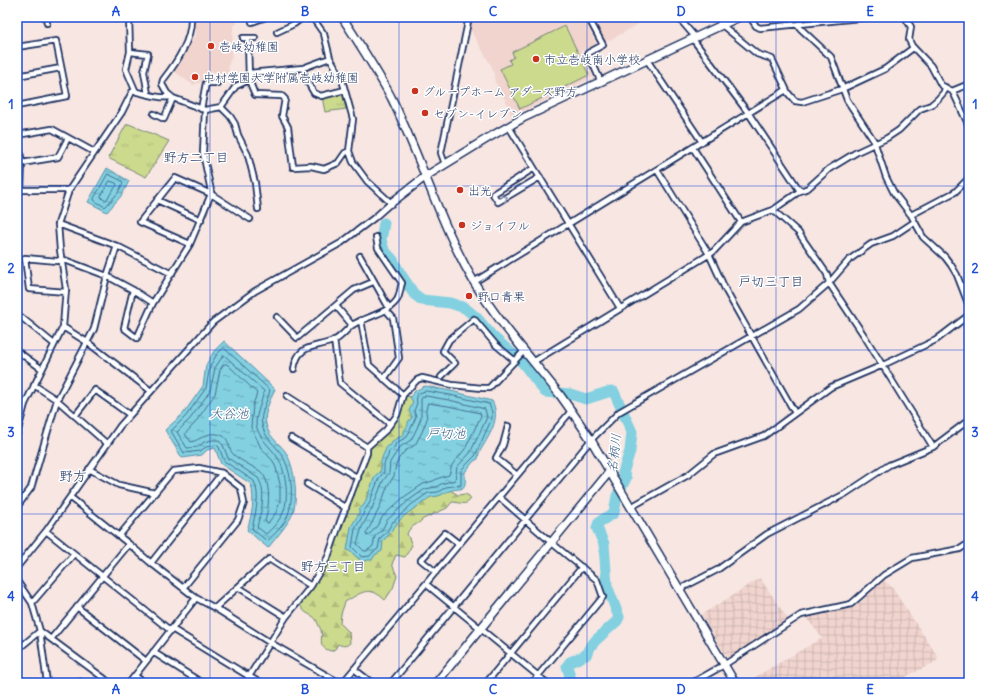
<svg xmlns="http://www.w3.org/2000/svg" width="986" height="700" font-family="Delius,'Klee One',sans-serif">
<defs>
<pattern id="industrial-grid" width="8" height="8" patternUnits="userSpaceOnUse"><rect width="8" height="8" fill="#f1d4ce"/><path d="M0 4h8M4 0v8" fill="none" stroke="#ceb6b3"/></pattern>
<pattern id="forest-firs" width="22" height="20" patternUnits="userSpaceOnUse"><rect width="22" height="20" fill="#ccda8d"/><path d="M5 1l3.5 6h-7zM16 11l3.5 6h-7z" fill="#afbb7c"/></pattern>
<pattern id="park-tufts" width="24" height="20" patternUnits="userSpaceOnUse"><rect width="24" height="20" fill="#ccda8d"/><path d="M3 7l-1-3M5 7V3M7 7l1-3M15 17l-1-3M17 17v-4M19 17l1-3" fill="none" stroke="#afbb7c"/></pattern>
<pattern id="water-ripples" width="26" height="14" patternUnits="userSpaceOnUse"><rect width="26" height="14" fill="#82d0e0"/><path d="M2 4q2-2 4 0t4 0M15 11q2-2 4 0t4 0" fill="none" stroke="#6aa9b9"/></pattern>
</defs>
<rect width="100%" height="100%" fill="#f7e6e2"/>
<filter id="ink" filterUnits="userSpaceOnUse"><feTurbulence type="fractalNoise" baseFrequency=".025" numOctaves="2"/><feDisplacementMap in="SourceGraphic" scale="8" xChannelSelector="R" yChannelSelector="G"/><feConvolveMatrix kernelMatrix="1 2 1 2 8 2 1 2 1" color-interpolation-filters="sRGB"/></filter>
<g filter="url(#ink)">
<!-- built -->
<path fill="#f1d4ce" d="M195,17H236L237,24L233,25L232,56L228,66L230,74L208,72L206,80L193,85L174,71L181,62L195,35Z
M472,17H583L596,44L581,51L593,77L511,117L509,107L495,82L494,74L492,67L470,29Z
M591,17H650L612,39L604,42Z"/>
<!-- industrial -->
<path fill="url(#industrial-grid)" d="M760,578L788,619L728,659L701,615Z
M883,580L891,586L938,657L937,661L907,676L903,683H745L822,638L806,617L852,607L861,602Z"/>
<!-- forest -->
<path fill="url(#forest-firs)" stroke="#748476" d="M406,396L412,397L414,399V413L382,540C393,525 411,504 429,497C436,494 443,492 450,490L458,495L465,494L469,496L471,499C465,507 460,502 452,502L447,508L423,519C417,526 410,525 407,534L412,545L405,557L396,555L392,564L397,576L393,588L385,600C369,585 362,592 345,602L341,614L340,623L349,632L350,643C346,647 342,646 338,644L335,649L331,651C317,647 323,641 321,630C320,628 318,624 317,621C313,613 304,616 300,604L310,590L330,557L370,448L386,433L399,417L404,399Z"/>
<!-- park -->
<path fill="url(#park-tufts)" stroke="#748476" d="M342,92L346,109L325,112L322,97Z
M129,124L169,141L146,177L108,158L126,125Z"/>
<!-- pitch -->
<path fill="#ccda8d" stroke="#748476" d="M565,26L589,75L520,109L500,69L511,64L509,60L514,57L512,52Z"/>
<!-- water -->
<path fill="url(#water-ripples)" stroke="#5990ac" d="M107,168L129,181L122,195L107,212L88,202Z
M224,341L275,389C271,398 263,414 266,424C268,436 278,442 285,451C295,466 300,503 290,519C284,529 275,539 268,548L247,530C252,514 255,501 251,484L221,464L215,448L207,450L202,455L182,458L165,430L183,414L203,386L206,365L214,351Z
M425,386L451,391L492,401C502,419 488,437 479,453L478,459L474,461L465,472C464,479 468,485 461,489C454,489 447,491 441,495C437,497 432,496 429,498C427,499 426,501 424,502C417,507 410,511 403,517C395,524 391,534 383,541L382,551L375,555L372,560H368L362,562L351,552L347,550L351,527L359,513V509L364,505L375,476L381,470C379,461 384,454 387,446L391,445V442L404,434V431L408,425V422L412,417L409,411L413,402L410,397L415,391Z"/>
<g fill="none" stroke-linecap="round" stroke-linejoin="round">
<!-- shore -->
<path stroke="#446f92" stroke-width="1" d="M108,174L122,181L123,183L118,193L105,207L95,201L94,199Z
M110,181L116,183L117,185L106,200H104L101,197Z
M224,348L270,390C268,400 259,414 262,425C265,439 276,445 282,455C292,472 294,497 288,515C285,524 274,535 267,541L252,529C255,513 261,497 254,481L224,461L219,447L216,445L206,447L200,451L184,453L171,431L186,416L206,388L210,366L217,354Z
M224,355L264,391C262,402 256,413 256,424C258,438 271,447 278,458C286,471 290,501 282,515C278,522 272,529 266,534L257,527C261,512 267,492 258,478L228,458L223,445L218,440H212L204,442L198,447L187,448L177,432L190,419L210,391L215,368Z
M224,364H227L257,393L253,405L251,427L261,448L273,461L276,468L280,484V500L277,511L268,523L265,521C269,508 272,481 260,471C252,466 239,460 233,454C227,447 231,436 217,434C207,432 200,440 191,442L185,434L195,423L215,394L220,370Z
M426,391L450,395L489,404L492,412V418L475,456L461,470V485L446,487L438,492L428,493L411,505L392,523L386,533L380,538L378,549L373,552L370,556L362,557L352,547L355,529L363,515L364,511L369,504L379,478L384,472V464L388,456L389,451L394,448L396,443L407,437L416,417L414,411L417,403L416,396L417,394Z
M426,396L449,400L485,409L487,417L483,426L470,453L457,467L455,480L441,484L436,487L425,489L408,501L387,520L382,530L375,536L373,546L367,551H364L357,544L362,527L373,506L383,481L389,473L390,462L400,447L411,440L417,428L421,418V399Z
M428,403L448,406L480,413L481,416L465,449L452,465L449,475L439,478L433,481L423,484L404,497L383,516L377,526L369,535L367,536L366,534L379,509L388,485L394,476L396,465L399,458L405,451L415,445L422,432L427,419L426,411Z"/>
<!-- river -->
<path stroke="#82d0e0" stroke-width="11" d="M384,223L381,240L384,250L393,260L400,273L414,294L422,300L450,303L465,308L477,318L493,337L523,363L545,392L570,394L586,399L611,391L614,392L632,432L630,451L623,473L626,478L617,496L614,513L599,522L597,528L604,544L607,586L619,617L617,621L596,640L590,647L586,655L570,662L567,666L572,683"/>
<!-- street casing -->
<g stroke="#1b2f5e" stroke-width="8">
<path id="street" d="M46,17L47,23
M129,17L130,52L126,69L135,90L137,92C148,94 159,99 170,97
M191,17C192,40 177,62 163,80L162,84L167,93L173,98L205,110L221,107L236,86L249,80
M588,17L603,45L588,53L601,82
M678,17L695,37
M717,17L722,25L757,54L772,59L788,93L795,101L802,102L842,89L885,69L913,48
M750,17L756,26L760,28L870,17
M905,17L911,27L909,40L912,46L931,66L941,85L952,91L954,94L969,126
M252,22L266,17
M798,24L800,28L831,57L847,100L874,141L886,177L894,193L911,215L923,237L945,257L951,265L957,275L969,306
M277,32L294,24L303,17
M243,38H255
M692,38L749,114L800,191
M248,39L249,80L255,95L282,96L285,99L282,116L288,127L293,167L311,166L324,169L338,163L345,153L349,151
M17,47L56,41L67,96L17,106
M130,52L148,54L144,72L148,94
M647,60L702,142
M303,68L306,79L314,93L321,96L345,90
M249,73L303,68L330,58
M17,76L61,68
M952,91L969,84
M221,107L230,116L235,124L238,135L248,155L255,183L258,209
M201,109L206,83H217
M154,114L164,119L173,98
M509,127L620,308
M17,134L22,163L21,190
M17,135L52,129L94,152
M693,148L741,222
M22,163L58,157L68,138
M445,164L441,153L469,17
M534,168L493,194L498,202L540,177
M657,170L709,254L726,291L795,413
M17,193L21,190H69
M157,200L201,220
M773,210L798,232L827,274L829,283L865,337L933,447
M911,215L955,192L969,178
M58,224L117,246L172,274
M190,244L140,222L175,178L211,194L250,219
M360,256L389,308
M474,282L786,90
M133,290L124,328L137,338L153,303L190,244L211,194V191L203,153L205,110
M66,292L29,289L25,258L57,261L62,259L107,276L133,290L153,303
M336,306L352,325
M277,317L297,338L354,290L373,282
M361,320L369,365L403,395
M17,322L21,317L54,344
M63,327L87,342L151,391
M334,340L340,383L390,424
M17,351L42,369
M533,362L713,252L741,222L773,210L800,191L808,188L829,169L857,152L887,138L899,130L920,109L931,105L938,99L944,92L945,87
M294,369C298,342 316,349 335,340C343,336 347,328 354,324C368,316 387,314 397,300C400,296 400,288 402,283L378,248L376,237
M441,377L455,363L443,351L449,340L474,319L496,345L515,361
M384,379L399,358L393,318L386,310
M34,385L57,400L106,443
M287,396L367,447
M17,398L25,404
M75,416L95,390L130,415
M508,426L503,445L496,458L517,475
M17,434L25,404L63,327L66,289L60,250L58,224L69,190L122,112L132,92L135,90
M291,438L358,478
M89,469L119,485L155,493
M307,484L346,508
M70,497L129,544L151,563L196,598L215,608L269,642L338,682L344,681L572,410
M499,497L552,543L597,580L603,597L532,683
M17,507L31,488L57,400L94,329L107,276L117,246
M631,507L688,475L714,454L764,436L831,387L883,365L936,340L969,315
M46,531L171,631
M119,536L173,471L199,468L222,473L241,488L244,503L238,520L183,588
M151,563L222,473
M17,567L46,531L120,426L213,322L255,291L341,243L374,218L391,203L367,181L353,162L349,151L353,119L341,76L330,58L324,34L312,17
M436,572L421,560L445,533L459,544
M17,581L32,603L40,631L47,683
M426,584L547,683
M238,587L286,617
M680,589L717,570L767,534L845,494L889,465L933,447L969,420
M32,603L74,554
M77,607L146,661
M215,608L269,559L311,586
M172,629L260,683
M40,631L105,679L109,683
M51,639L129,544
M17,650L40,631
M153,652L202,683
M354,669L372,683
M135,676L145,683
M17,679L30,683
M78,683L80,682
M129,683L196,598
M245,683L286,617L311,586L328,557L340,522L367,453V447L386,430L397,415L403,395L417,380L422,378L452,385L482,388H489L524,351
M391,683L591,440L619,412L799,309L829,283L849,260L871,244L893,236L914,222
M486,683L582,567
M692,683L724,665L801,615L851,604L884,575L912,558L960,549L969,543"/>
</g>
<!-- secondary casing -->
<g stroke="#1b2f5e" stroke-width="10">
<path id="secondary" d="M342,17C359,43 376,69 391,97C421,157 440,224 474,282C499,323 531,358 560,395C571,410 581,425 591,440L735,683
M391,203L426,176L488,138L525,117L739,17
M436,683L610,471"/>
</g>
<!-- street -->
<use href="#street" stroke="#fff" stroke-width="4.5"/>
<!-- secondary -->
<use href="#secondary" stroke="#fff" stroke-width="7"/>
</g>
<!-- one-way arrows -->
<defs><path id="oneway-chevron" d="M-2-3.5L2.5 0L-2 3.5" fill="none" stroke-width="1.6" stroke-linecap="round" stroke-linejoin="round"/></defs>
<use stroke="#8d97ae" href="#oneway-chevron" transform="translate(505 198) rotate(-31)"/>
</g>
<!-- grid -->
<path fill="none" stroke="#1d4ed8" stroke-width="1" stroke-opacity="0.55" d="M210,17V683M399,17V683M587,17V683M776,17V683M17,186H969M17,350H969M17,514H969"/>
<!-- markers -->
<g fill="#c8321e" stroke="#fff" stroke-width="1.5">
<circle cx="211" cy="46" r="4"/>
<circle cx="536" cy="59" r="4"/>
<circle cx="195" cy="77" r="4"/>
<circle cx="415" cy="91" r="4"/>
<circle cx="425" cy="113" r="4"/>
<circle cx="460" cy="190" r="4"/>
<circle cx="462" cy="225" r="4"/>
<circle cx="469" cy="296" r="4"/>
</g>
<g text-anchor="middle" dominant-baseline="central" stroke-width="3" stroke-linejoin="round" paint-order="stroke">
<!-- poi labels -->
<g font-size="12" fill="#1b2f5e" stroke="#fff" text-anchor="start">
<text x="219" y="46">壱岐幼稚園</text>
<text x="544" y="59">市立壱岐南小学校</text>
<text x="203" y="77">中村学園大学附属壱岐幼稚園</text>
<text x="423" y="91">グループホーム アダーズ野方</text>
<text x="433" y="113">セブン-イレブン</text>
<text x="468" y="190">出光</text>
<text x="470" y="225">ジョイフル</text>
<text x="477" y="296">野口青果</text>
</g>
<!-- neighbourhood labels -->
<g font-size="13" fill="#1b2f5e" stroke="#fff">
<text x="196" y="157">野方二丁目</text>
<text x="771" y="281">戸切三丁目</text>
<text x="333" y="566">野方三丁目</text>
</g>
<!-- water labels -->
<g font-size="13" font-style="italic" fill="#3a5f85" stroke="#fff">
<text x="229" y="413">大谷池</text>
<text x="446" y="433">戸切池</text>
<text transform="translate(614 453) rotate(-83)">名柄川</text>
</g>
<!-- quarter labels -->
<g font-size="14" fill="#1b2f5e" stroke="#fff">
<text x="73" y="476">野方</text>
</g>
</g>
<!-- margin -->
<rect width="986" height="700" fill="none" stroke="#fff" stroke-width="44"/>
<rect x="22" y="22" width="942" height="656" fill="none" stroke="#1d4ed8" stroke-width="1.5"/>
<g font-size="13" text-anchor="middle" font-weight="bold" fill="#1d4ed8">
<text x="116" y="16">A</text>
<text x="305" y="16">B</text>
<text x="493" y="16">C</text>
<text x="681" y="16">D</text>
<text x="870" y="16">E</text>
<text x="11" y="109">1</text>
<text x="975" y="109">1</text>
<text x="11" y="273">2</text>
<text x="975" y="273">2</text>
<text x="11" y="437">3</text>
<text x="975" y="437">3</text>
<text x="11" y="601">4</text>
<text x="975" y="601">4</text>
<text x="116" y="694">A</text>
<text x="305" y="694">B</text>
<text x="493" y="694">C</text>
<text x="681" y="694">D</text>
<text x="870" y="694">E</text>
</g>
</svg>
